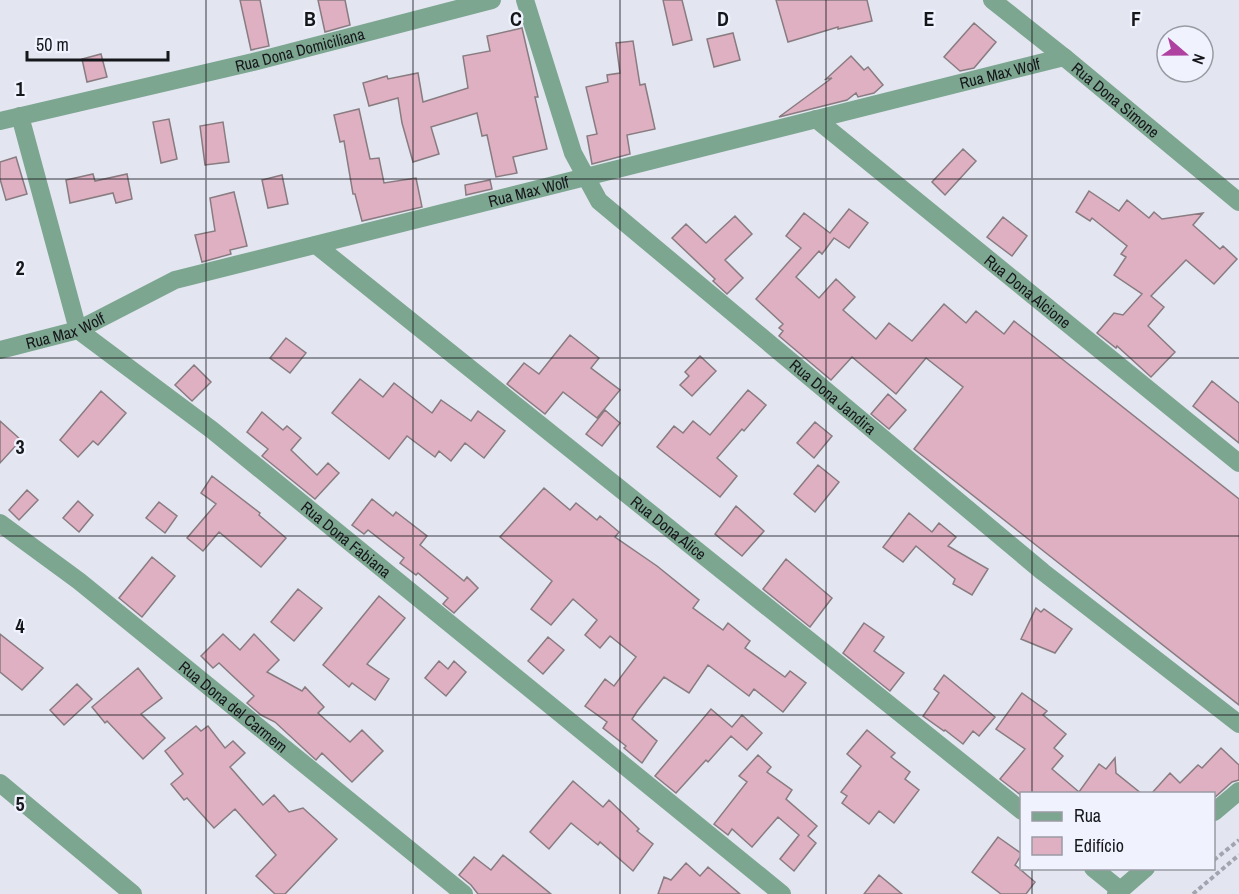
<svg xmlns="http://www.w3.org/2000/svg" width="1239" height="894" font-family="'Archivo Narrow',sans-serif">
<rect width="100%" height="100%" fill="#e3e6f1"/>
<!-- building -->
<path fill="#dfafc2" stroke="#887c80" stroke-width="1.5" d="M240,0H260L269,46L251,50Z
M318,0H345L350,25L325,32Z
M663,0H682L692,40L673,45Z
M776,0H867L872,21L838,29V27L788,42Z
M974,23L996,42L974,68L960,71L944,57Z
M522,28L538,97H535L547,149L513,157L517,173L496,177L487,135L482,136L477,113L431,127L439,154L413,162L402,123L398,98L369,106L363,83L387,76L388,79L418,73L423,102L468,88L463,56L490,51L487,36Z
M733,33L740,60L714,67L707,39Z
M633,41L640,85L645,84L655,129L627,135L630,154L592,164L587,136L597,134L586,87L608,82L607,75L620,73L616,43Z
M101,54L107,77L87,82L82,59Z
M851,56L864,70L868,67L883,85L874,93L858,97L856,93L847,100L779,117L832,78L826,79Z
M359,109L370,159L379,158L384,183L416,178L422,207L362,221L355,194H353L344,141L340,142L334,115Z
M169,119L177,159L161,163L153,122Z
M223,122L229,162L205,165L200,126Z
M963,149L976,161L945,195L932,182Z
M16,157L27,194L6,200L0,179V162Z
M93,174L95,181L127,174L132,199L116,203L113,193L70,203L66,180Z
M282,175L288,204L268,208L262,180Z
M490,180L492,189L466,195L465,185Z
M1089,191L1119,211L1127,200L1149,218L1154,212L1162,219L1203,213L1193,225L1220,249L1223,246L1237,259L1214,284L1186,260L1151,296L1164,307L1148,326L1175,352L1151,377L1117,346L1116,348L1097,333L1114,313L1123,315L1142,294L1114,275L1126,257L1121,254L1127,246L1092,218L1090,221L1076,212Z
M234,192L247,246L230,250L231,254L202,262L195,235L215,231L210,198Z
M849,209L868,223L849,248L834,238L822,254L819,251L796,277L819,298L836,279L855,297L843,310L876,339L889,323L912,341L944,304L966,323L976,311L1004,334L1014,321L1239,499V705L914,449L963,387L926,358L896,394L852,357L831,380L779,336L783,331L779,328L783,324L756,299L801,248L786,236L804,213L830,233Z
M735,216L752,234L725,260L743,278L727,294L713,281L715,279L672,238L686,224L706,243Z
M1003,217L1027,236L1012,256L987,237Z
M570,335L599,358L591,368L620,390L597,418L563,392L545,414L507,384L524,363L539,374Z
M286,338L306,353L290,373L270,358Z
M700,356L716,371L692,396L680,385L689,376L685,372Z
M194,365L211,382L192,401L175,385Z
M360,379L383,397L394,383L432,413L441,400L471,421L478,411L505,431L484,458L465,443L451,461L439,451L435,457L407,436L389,459L332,413Z
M1212,381L1239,403V443L1193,406Z
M748,390L766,405L744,431L742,429L717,458L737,476L720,497L657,447L674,426L683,433L693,421L710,435Z
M101,391L126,413L98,445L93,441L78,457L60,440Z
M888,394L906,410L889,429L871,414Z
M605,410L620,423L602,446L586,434Z
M262,412L283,430L287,426L301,438L291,450L317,475L328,463L339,473L315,499L262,456L268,449L247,432Z
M0,421L21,440L0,463Z
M815,422L832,436L814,458L797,443Z
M818,465L839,482L815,512L794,494Z
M212,476L260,513L259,515L286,538L261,567L219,532L203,551L187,538L216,504L201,493Z
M544,488L570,510L576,503L597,520L600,516L619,532L615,537L657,566L699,600L693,608L723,630L728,623L750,641L745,648L785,677L790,671L806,683L783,712L754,689L749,696L708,665L689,693L664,677L638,710L632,719L657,741L642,763L624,748L626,746L603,728L607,722L585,706L605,679L614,686L636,657L610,636L600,648L585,635L597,620L573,599L551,625L531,609L552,581L500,537Z
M27,490L38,500L19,520L9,510Z
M372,499L393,516L396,512L427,536L420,545L464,581L467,577L478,588L454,613L443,604L448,598L418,573L416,575L400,563L404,558L368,530L364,534L352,525Z
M78,501L93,515L79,532L63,518Z
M159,502L177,516L165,533L146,518Z
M736,506L764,531L742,556L715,534Z
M909,513L932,532L939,523L956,537L948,546L988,569L972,595L953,584L955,579L916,546L903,562L883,547Z
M152,557L175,576L142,617L119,598Z
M786,559L832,598L810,627L763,589Z
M298,589L322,608L294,641L271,622Z
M379,596L405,618L367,664L389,679L375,700L352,683L349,687L323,665Z
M1036,608L1041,612L1044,609L1072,629L1055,653L1021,639Z
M864,623L884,637L874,651L904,673L890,691L843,653Z
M0,634L43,668L22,690L0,672Z
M223,634L240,650L254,634L279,660L267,672L302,691L305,687L324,707L318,713L350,742L362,730L383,751L352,782L322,753L316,760L275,722L261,715L247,703L254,696L219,663L213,668L201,656Z
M548,637L564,650L543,674L528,661Z
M439,661L448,669L454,661L466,672L446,696L425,678Z
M138,668L162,698L141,714L165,738L143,759L107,721L105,723L92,707Z
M944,675L995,717L979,736L973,731L963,744L945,730L944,731L923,716L939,693L934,689Z
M77,684L92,699L64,725L50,710Z
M1022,693L1047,711L1043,715L1066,734L1054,748L1063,756L1052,769L1079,792L1099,764L1106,769L1115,758L1116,773L1142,794H1022V796L1000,779L1025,749L996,729Z
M711,709L732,727L742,715L762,733L747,750L731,736L708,762L706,760L676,793L655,776Z
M196,726L201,731L208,726L225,748L233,741L245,753L230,767L263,805L274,795L289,812L303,808L337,839L285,894H275L256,876L276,855L235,809L214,828L187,798L184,800L171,784L183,774L165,751Z
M867,730L895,753L891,757L910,772L905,779L919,790L894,823L879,811L869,824L842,803L847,796L841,792L861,766L847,754Z
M1221,748L1239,765V780L1232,782L1214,798V794H1151L1170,773L1180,783L1198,765L1202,768Z
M758,755L771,767L767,772L792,790L786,799L817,826L808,836L816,843L794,871L780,859L799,835L778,817L752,847L732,829L728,835L714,824L747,782L739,776Z
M573,781L603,807L609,800L639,829L637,831L653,844L633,871L600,842L598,845L571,823L549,849L530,832Z
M998,837L1022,854L1015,865L1035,882L1026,894H1001L972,872Z
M503,855L551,894H478L471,885L459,875L474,857L491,870Z
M686,863L700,876L708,867L740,894H658L664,877L671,880Z
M879,875L902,894H864Z"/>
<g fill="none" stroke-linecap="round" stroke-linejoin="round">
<!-- path -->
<path stroke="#a3a5ae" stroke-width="4" stroke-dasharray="4.5 3" stroke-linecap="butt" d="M1214,860L1239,840
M1193,894L1239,855"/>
<!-- minor -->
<g stroke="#7da691" stroke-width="18">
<path id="s1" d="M525,0L573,153L599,201L1043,572L1239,724"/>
<path id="s2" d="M992,0L1064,57L1239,202"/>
<path id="s3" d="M20,116L78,330L212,430L782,894"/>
<path id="s4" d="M816,119L1239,463"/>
<path id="s5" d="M0,121L253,62L492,0"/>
<path id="s6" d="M316,245L1022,811"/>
<path id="s7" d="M0,350L78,330L175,280L1064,57"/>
<path id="s8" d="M0,523L79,581L464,894"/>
<path d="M0,783L133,894"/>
<path d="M1214,812L1239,791"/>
<path d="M1093,868L1120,890"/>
<path d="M1116,894L1146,868"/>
</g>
</g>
<!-- grid -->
<path fill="none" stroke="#16171b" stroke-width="1.5" stroke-opacity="0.55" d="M206,0V894M413,0V894M620,0V894M826,0V894M1032,0V794M0,179H1239M0,358H1239M0,536H1239M0,715H1239M1032,868V894"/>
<g text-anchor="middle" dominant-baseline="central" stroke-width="4.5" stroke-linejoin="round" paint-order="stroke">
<!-- street labels -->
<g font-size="16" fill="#16171b" stroke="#f0f3fe">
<text stroke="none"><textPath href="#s5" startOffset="308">Rua Dona Domiciliana</textPath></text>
<text stroke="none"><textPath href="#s7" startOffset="1040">Rua Max Wolf</textPath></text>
<text stroke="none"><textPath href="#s2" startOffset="159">Rua Dona Simone</textPath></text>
<text stroke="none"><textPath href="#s7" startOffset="554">Rua Max Wolf</textPath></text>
<text stroke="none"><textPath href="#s4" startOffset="273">Rua Dona Alcione</textPath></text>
<text stroke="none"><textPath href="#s7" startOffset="68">Rua Max Wolf</textPath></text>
<text stroke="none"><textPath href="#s1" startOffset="520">Rua Dona Jandira</textPath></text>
<text stroke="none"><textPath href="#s6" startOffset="452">Rua Dona Alice</textPath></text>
<text stroke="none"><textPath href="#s3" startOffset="562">Rua Dona Fabiana</textPath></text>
<text stroke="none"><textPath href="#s8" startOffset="297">Rua Dona del Carmem</textPath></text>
</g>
</g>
<g font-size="20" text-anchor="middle" font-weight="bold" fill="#16171b" stroke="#f0f3fe" stroke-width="4.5" stroke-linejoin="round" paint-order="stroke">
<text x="310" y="26">B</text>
<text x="516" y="26">C</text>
<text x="723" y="26">D</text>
<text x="929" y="26">E</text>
<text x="1136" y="26">F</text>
<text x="20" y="96">1</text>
<text x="20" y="275">2</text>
<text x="20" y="454">3</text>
<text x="20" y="633">4</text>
<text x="20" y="811">5</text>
</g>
<!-- legend -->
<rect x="1020" y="792" width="195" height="78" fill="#f0f3fe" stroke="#999ba3" stroke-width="1.5"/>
<rect x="1032" y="812" width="30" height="9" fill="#7da691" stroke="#999ba3" stroke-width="1.5"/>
<text x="1074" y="822" font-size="18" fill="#16171b">Rua</text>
<rect x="1032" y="837" width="30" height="18" fill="#dfafc2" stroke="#999ba3" stroke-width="1.5"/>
<text x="1074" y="852" font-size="18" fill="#16171b">Edifício</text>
<!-- north arrow -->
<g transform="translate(1185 54) rotate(110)"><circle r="28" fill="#f0f3fe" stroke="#999ba3" stroke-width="1.5"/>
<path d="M0-4.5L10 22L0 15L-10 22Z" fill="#af42a0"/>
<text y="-9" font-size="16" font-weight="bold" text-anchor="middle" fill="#16171b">N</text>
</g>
<!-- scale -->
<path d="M27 51v9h141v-9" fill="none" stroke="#16171b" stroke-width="3"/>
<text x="36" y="51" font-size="18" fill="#16171b" stroke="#f0f3fe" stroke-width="4.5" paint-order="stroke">50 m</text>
</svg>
